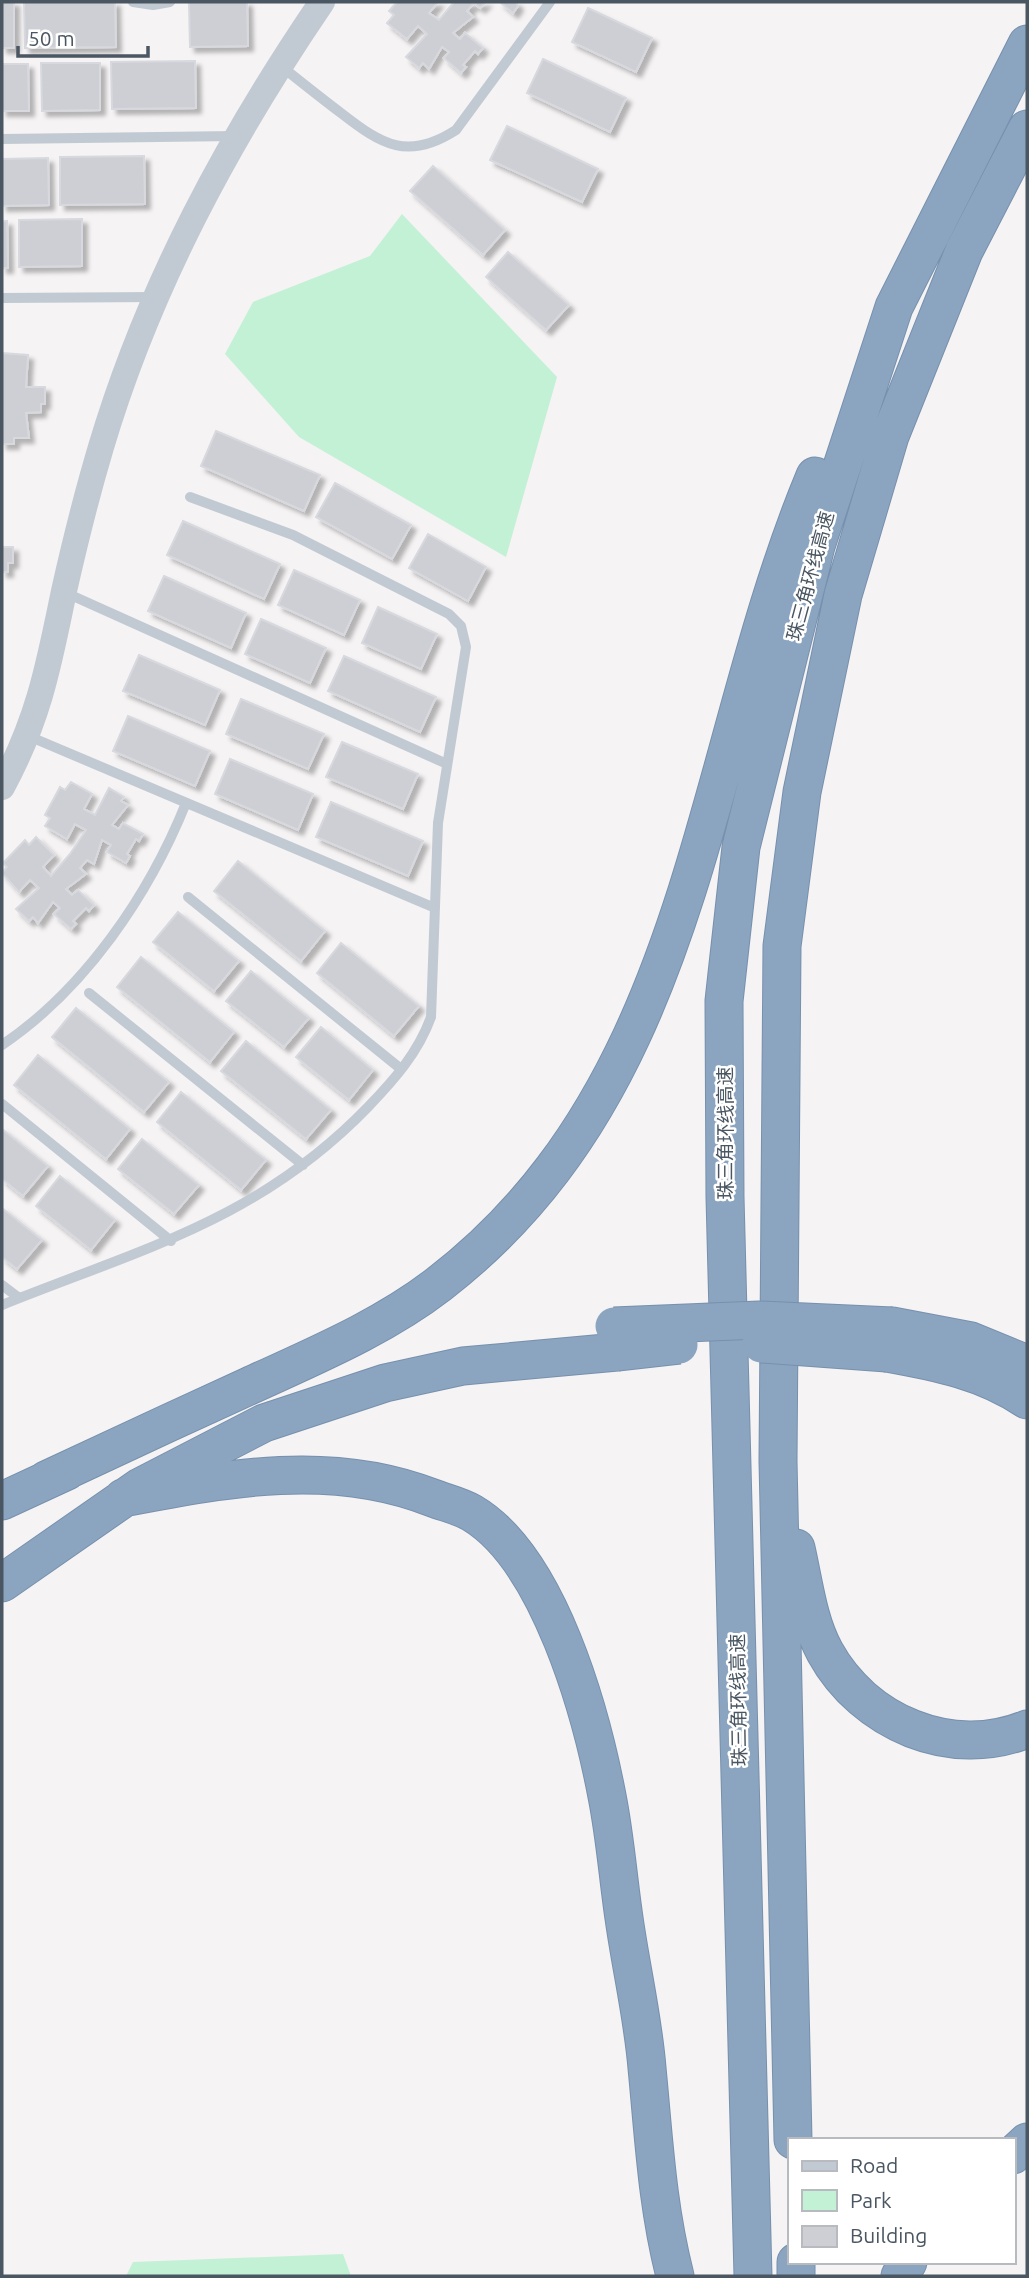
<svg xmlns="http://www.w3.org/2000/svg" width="1029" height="2278" font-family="Ubuntu,'Noto Sans SC',sans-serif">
<defs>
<filter id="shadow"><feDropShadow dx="5" dy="5" stdDeviation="2" flood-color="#0004"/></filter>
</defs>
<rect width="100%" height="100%" fill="#f5f3f3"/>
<!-- green -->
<path fill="#c3f1d5" d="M402,214L557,377L506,557L299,437L225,354L253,302L370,256Z
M343,2254L351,2276H126L133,2262Z"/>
<!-- building -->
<path fill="#cdcfd5" stroke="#d7d9de" stroke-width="2" filter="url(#shadow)" d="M2,2H14V48H2Z
M24,2H115L116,47L25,48Z
M189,2H247L248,46L190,47Z
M397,2H438L429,13L439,20L454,2H486L480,8L474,3L467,11L473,17L453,33L460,39L465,33L483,48L478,54L475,51L463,65L466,67L461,73L444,58L449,52L442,47L429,69L423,63L419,68L406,57L427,34L418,26L407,39L387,23L394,15L389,11Z
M500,2H516L518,6L513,13Z
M588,8L652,38L636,72L572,42Z
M543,59L626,98L610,132L527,93Z
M195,61L196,108L112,109L111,62Z
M41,63H100V110L42,111Z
M2,64H28L29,111H2Z
M507,126L598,169L582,202L490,160Z
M144,156L145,204L60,205V157Z
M48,158L49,205L2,206V159Z
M433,166L505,230L483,255L410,191Z
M82,219V266L19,267V220Z
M2,221H7L8,268H2Z
M508,252L569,305L546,330L486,277Z
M2,353L28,355L26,387H45V404H41V412L26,413L29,438H14V444H2Z
M216,431L320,475L304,511L201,466Z
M335,483L411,525L392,559L316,517Z
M183,521L280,564L264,599L167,555Z
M428,534L486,567L468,601L409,568Z
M2,547H13V563H8V572H2Z
M294,570L360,600L344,635L278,605Z
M164,576L246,613L231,648L148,611Z
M378,607L437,634L421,669L362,643Z
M261,619L326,648L310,683L245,654Z
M139,655L220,690L205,725L123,691Z
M344,656L436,697L420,732L328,691Z
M241,699L324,734L308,769L226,734Z
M128,716L210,751L195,786L113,751Z
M342,742L418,774L403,809L326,777Z
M230,759L313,794L298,830L215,794Z
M71,782L92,794L84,809L95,815L109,788L124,797L121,801L128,805L112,825L119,829L123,823L143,834L139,841L136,839L127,854L130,856L126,863L107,852L111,845L102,840L94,864L87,860L80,868L86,874L66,889L72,895L78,890L94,905L89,911L86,908L73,921L76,924L71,929L54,914L60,908L53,902L38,923L33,917L29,921L16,909L39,888L30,880L19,892L2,873L7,867L3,863L25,840L29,845L36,837L54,855L43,867L51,876L70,854L86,830L75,824L67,839L45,826L50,818L45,815L60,787L65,790Z
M331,802L423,841L408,876L316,837Z
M238,861L325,931L301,961L214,891Z
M178,912L239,961L214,991L153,942Z
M341,943L419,1006L394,1036L317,973Z
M141,957L234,1032L210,1062L117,987Z
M251,971L309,1018L284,1047L226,1001Z
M76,1008L169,1082L144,1112L52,1037Z
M321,1027L373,1070L349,1100L296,1057Z
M246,1041L331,1110L306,1139L221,1071Z
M38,1055L130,1129L106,1159L14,1085Z
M181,1092L266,1160L241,1190L157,1122Z
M2,1129L48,1166L23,1196L2,1179Z
M142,1139L199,1185L174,1214L118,1169Z
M60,1176L115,1220L91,1250L36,1206Z
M2,1208L42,1240L17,1269L2,1257Z"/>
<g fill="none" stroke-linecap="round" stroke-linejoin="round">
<!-- motorway casing -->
<g stroke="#7690ad" stroke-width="39">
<path id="motorway" d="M892,1326L971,1341L1027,1364
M887,1353C937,1362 984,1371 1027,1400
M46,1480C114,1448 181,1417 249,1386C314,1356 382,1328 439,1284C699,1084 699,754 815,476
M123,1498C228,1478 331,1458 433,1498C446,1503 460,1506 472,1513C549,1559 591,1712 607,1796C615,1836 618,1877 624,1918C631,1968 643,2018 647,2068C654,2140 657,2205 675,2276
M2,1501L67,1471
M796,1548C804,1583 808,1621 825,1652C864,1723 952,1760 1027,1729
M2,1583L140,1487L264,1423L385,1383L463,1366L617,1352
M793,2140L778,1461L782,946L802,792L843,595L890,436L964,251L1027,129
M1013,2155L1027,2142
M796,2262V2276
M753,2276L725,1197L724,1001L741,847L816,546L894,307L1027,44
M900,2276L908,2262"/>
</g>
<!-- service -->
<path stroke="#c1cad2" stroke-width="10" d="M133,2L153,5L170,2
M281,66C301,82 321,98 341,113C382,145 408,161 456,130L550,2
M2,139L236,136
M2,298L156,297
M64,592L447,764
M26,735L435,908
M188,897L401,1069
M89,993L303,1165
M2,1045C85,989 149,895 186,803
M2,1104L171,1241
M2,1285L19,1298
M2,1305C141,1249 259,1220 368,1107C394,1080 418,1053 431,1017L438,823L466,647L461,626L449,614L293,535L190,497"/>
<!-- tertiary -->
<path stroke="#c1cad2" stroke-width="26" d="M2,787C39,719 49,664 64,591C75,542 87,494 101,447C149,286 228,140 322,2"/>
<!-- motorway -->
<use href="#motorway" stroke="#8ba5c1" stroke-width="37"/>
<!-- motorway-bridge casing -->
<g stroke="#7690ad" stroke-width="39" stroke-linecap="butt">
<path id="motorway-bridge" d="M614,1326L759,1320L892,1326
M761,1344L887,1353
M617,1352L679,1345"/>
</g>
<!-- motorway-bridge -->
<use href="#motorway-bridge" stroke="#8ba5c1" stroke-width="37"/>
</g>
<g text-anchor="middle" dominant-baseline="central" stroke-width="5" stroke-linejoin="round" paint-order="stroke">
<!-- street labels -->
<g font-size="19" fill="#4a5661" stroke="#fff">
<text transform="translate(810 576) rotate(-75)">珠三角环线高速</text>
<text transform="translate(725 1133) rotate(-90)">珠三角环线高速</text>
<text transform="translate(738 1700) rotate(-91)">珠三角环线高速</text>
</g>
</g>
<!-- border -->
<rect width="1029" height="2278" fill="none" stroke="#4a5661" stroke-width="7"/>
<!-- legend -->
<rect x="788" y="2138" width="228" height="126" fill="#ffffff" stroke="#b7bbc0" stroke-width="2"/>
<rect x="802" y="2161" width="35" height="10" fill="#c1cad2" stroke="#b7bbc0" stroke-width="2"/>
<text x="850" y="2173" font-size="21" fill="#4a5661">Road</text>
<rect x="802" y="2190" width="35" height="21" fill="#c3f1d5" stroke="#b7bbc0" stroke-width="2"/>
<text x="850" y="2208" font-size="21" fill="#4a5661">Park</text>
<rect x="802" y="2226" width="35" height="21" fill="#cdcfd5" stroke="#b7bbc0" stroke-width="2"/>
<text x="850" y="2243" font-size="21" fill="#4a5661">Building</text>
<!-- scale -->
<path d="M18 46v10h130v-10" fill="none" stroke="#4a5661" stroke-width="3.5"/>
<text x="28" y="46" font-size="21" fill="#4a5661" stroke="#ffffff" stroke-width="5" paint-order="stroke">50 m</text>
</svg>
